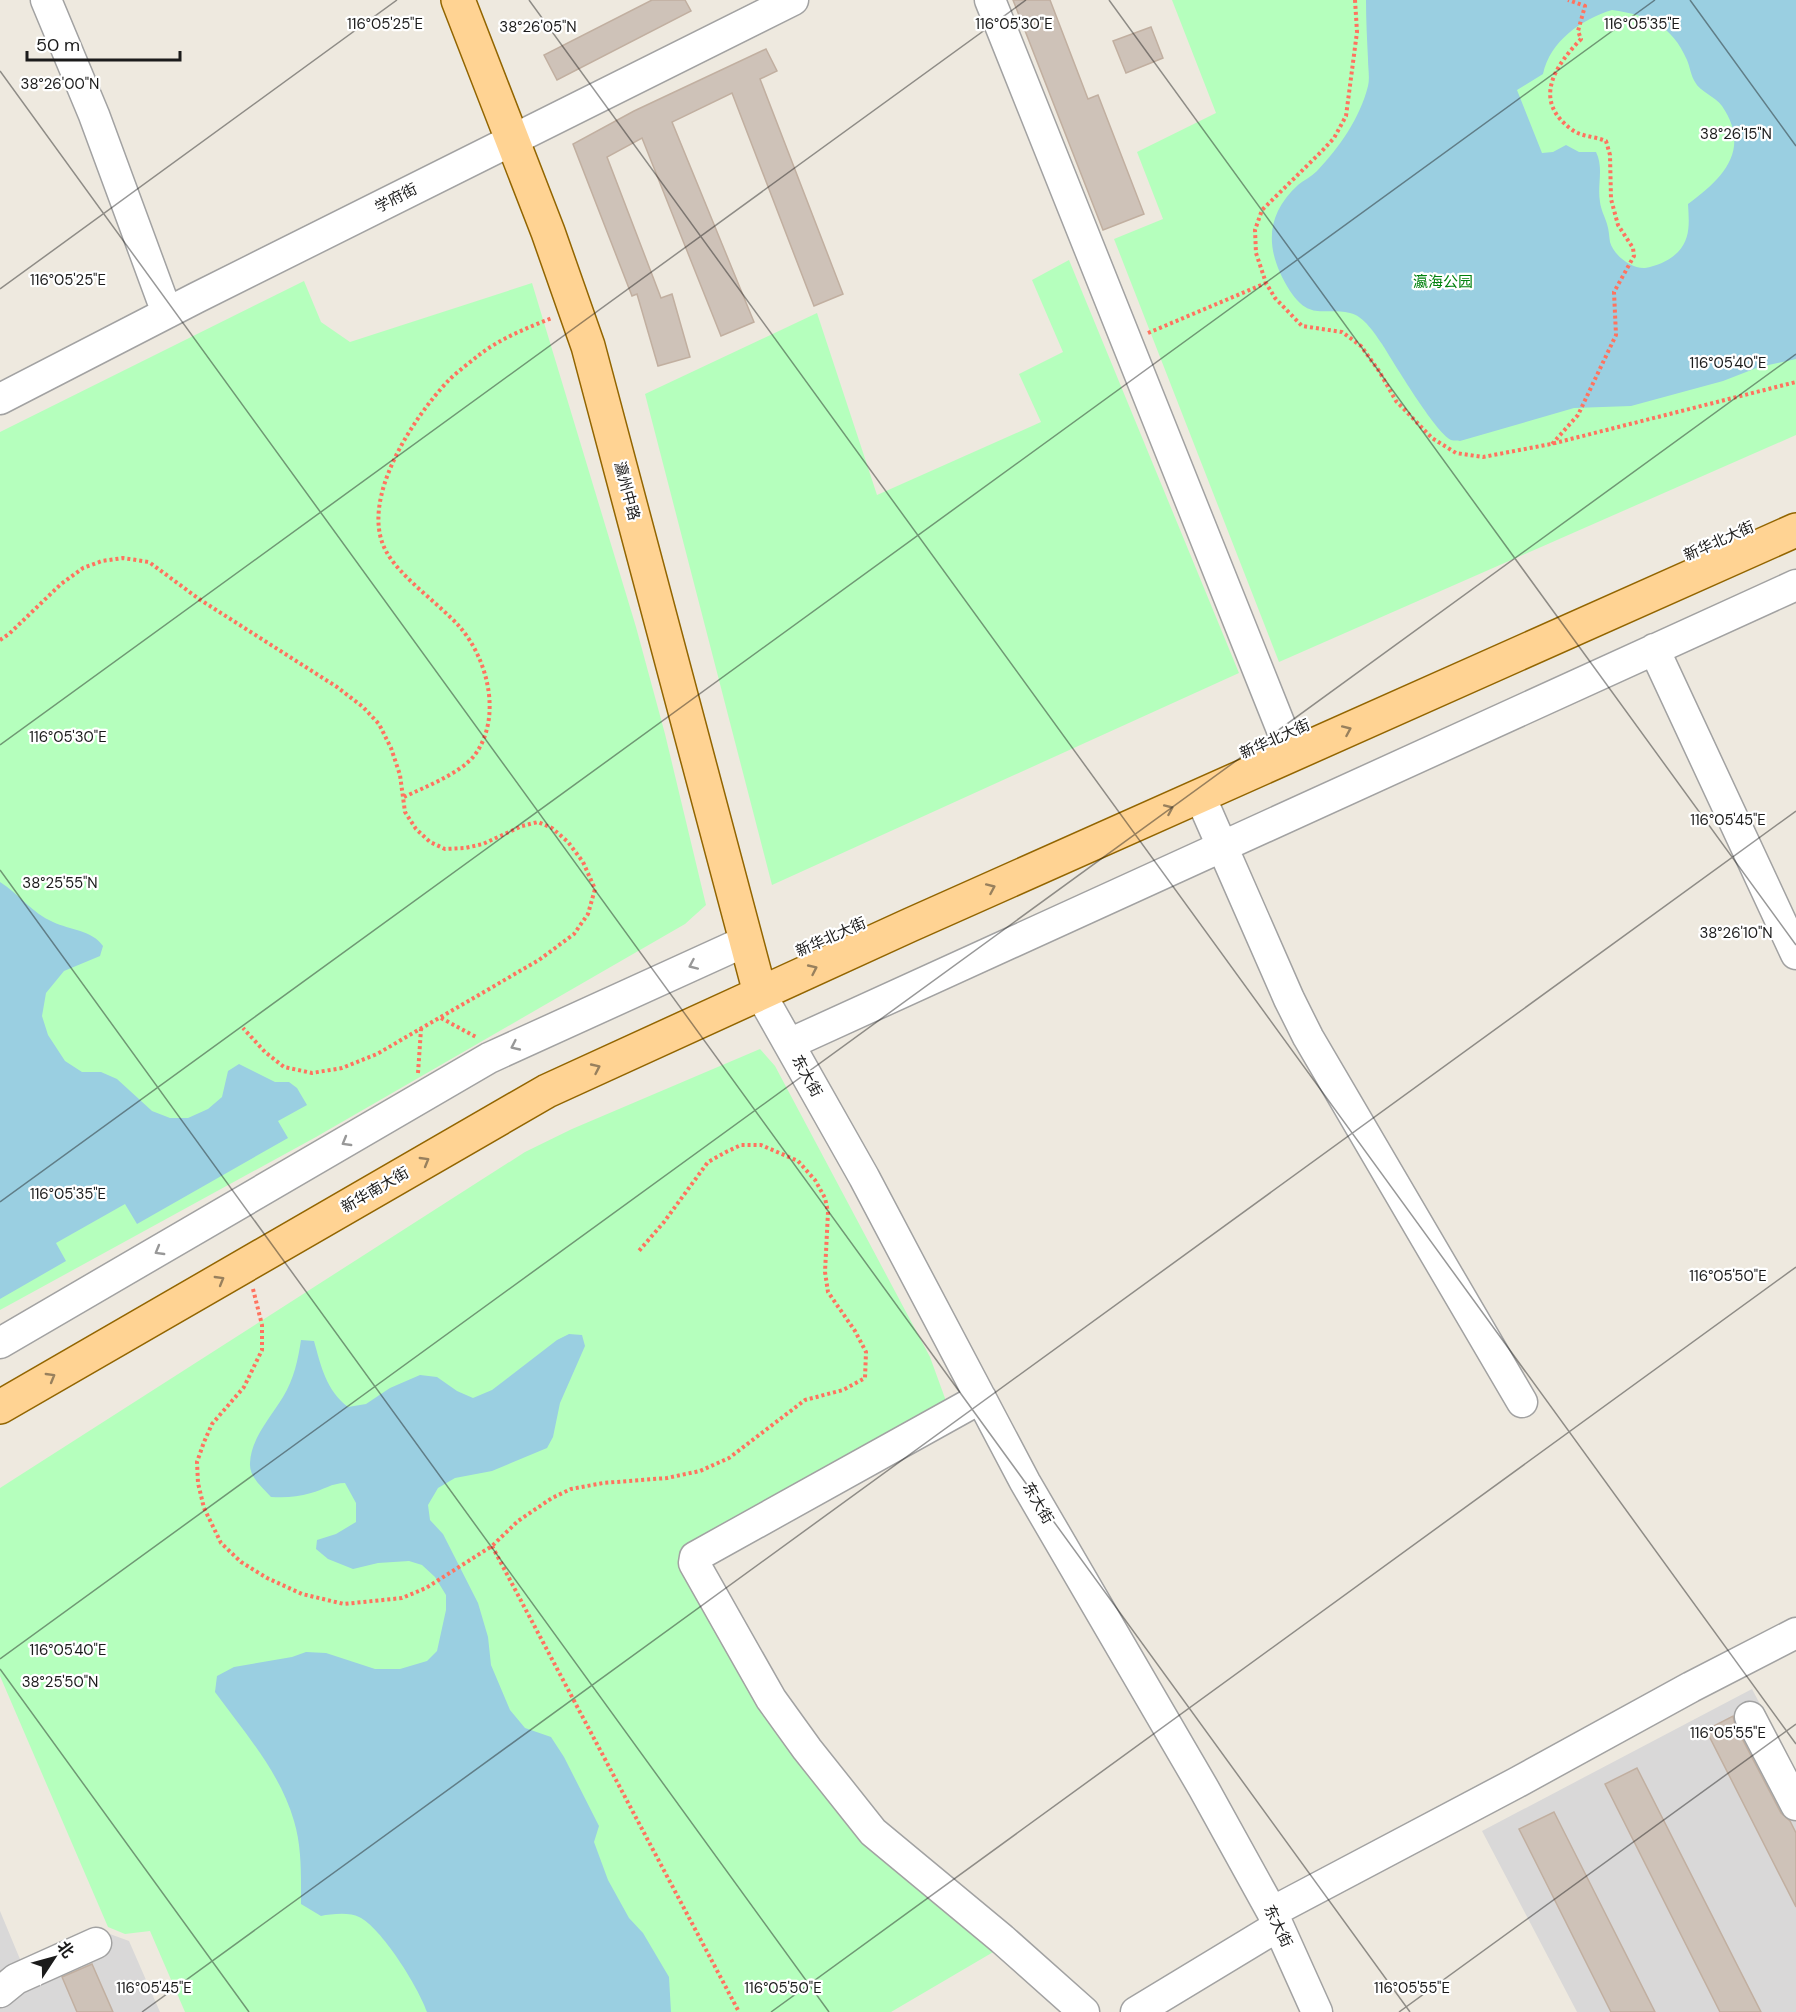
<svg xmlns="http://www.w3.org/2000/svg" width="1796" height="2012" font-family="'DM Sans','Noto Sans SC',sans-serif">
<rect width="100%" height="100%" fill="#eee9df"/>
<!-- residential -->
<path fill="#d9d8d8" d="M1752,1689L1796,1772V2012H1577L1482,1831Z
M0,1911L22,1964L99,1930L129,1941L160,2012H0Z"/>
<!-- park -->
<path fill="#b5ffbd" d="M1172,0H1796V435L1279,662L1114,239L1163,219L1137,152L1216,113Z
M1069,260L1239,673L772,885L645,394L817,313L877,495L1041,422L1019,374L1063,352L1032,280Z
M304,281L321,322L350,342L532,283L636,627L665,734L706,905L685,924L316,1137L0,1310V432Z
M760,1049L775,1066L930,1357L946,1401L685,1552L790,1743L995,1951L891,2012H185L150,1931L125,1934L108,1927L0,1676V1488L525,1152L572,1129Z"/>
<!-- water -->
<path fill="#9acfe1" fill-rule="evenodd" d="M1366,0H1796V359L1759,367L1723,381L1631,406L1574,408L1460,441C1457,440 1454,441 1451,440C1435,432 1394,363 1382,344C1375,334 1364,316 1350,313C1323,307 1310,321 1290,291C1266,253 1263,217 1298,185C1304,180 1311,177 1317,171C1339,148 1360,118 1368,86C1370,78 1368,68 1368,59C1367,39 1366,20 1366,0ZM1612,10C1648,15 1672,25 1687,60C1690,67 1691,76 1695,82C1700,92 1715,96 1722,106C1752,150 1722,179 1688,204C1689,222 1691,238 1678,252C1669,261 1657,266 1645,268C1632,269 1614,256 1610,242C1609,236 1609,230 1607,224C1605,217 1601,210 1600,202C1597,185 1604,168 1596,152H1579L1566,145L1553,152L1542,153L1517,90L1543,74C1550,41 1582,19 1612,10Z
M0,882C19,894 32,913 53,922C70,930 92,930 103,946L100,956L64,971L46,993L42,1016L48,1035L65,1061L82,1072H101L117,1079L152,1111L170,1118H188L208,1109L222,1097L228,1071L239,1064L275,1082H289L297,1088L307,1105L278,1121L288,1138L137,1224L125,1204L56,1243L66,1261L0,1299Z
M569,1334L582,1335L585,1346L560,1403L553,1437L547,1448L492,1471L455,1478L438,1488L428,1505L430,1520L443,1534L478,1603L488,1637L491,1665L510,1710L525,1728L551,1737L564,1757L599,1826L594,1842L608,1880L629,1918L643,1933L669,1977L671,2012H427C419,1988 381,1927 359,1917C350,1912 331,1914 321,1916L301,1904C301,1877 302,1847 294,1821C280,1772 244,1732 215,1692L217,1676L234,1667L292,1657L306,1652L326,1653L375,1669H400L427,1661L437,1651L446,1610V1595L435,1577L422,1565L409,1561L378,1563L353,1569L328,1559L316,1549L317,1540L336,1534L356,1522V1503L345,1483C332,1483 323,1490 311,1493C297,1497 286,1498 271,1497C262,1487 249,1477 250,1463C251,1438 271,1417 283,1397C294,1379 298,1360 301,1340L314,1341C321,1366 326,1390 348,1407L366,1404L390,1388L420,1375L437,1377L457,1391L473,1398L492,1390L557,1340Z"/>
<!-- building -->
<path fill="#cec2b8" stroke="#c1afa0" stroke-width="1.5" d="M652,0H685L691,11L557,80L544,55Z
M1013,0H1050L1088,99L1098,95L1144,214L1103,230Z
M1151,27L1163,58L1126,73L1113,41Z
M766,49L777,71L760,79L843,294L814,306L732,93L672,122L754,322L721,336L642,138L607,157L661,298L672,294L690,357L658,366L637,294L632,296L573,144L634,111Z
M1733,1716L1735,1725L1781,1813L1790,1821L1796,1833V1907L1706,1730Z
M1637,1768L1761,2012H1720L1605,1784Z
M1554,1812L1655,2012H1611L1519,1829Z
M92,1964L113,2012H77L62,1977Z"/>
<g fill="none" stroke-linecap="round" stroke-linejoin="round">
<!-- minor casing -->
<g stroke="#a2a2a2" stroke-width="33">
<path id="minor" d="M46,0L94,115L167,313
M990,0L1284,735
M0,399L196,298L793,0
M1654,649L1796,954
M1200,796L1289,999L1308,1037L1522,1402
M760,993L864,1177L1025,1482L1204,1789L1272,1912L1317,2012
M789,1044L1796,585
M0,1343L489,1058L746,941
M981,1398L695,1557L694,1563L771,1699L807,1749L873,1832L1002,1939L1084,2012
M1750,1717L1796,1805
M1272,1912L1516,1783L1691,1687L1796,1633
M0,1992L16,1979L96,1943
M1136,2012L1278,1926"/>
</g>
<!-- major casing -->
<g stroke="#926500" stroke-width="36">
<path id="major" d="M458,0L548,232L588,346L760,993
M0,1407L547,1091L910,925L1796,530"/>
</g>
<!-- path -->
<path stroke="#ff735f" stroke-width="4" stroke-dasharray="3 3" stroke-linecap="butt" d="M1355,0L1357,32L1346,116L1334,138L1322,151L1262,210L1255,230L1256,253L1266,283L1275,298L1302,326L1342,332L1361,346L1379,371L1396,401L1432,438L1456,453L1483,457L1551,444L1796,382
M1148,333L1266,283
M1552,444L1578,415L1616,335L1614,292L1634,256L1633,248L1618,225L1611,199L1610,155L1606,141C1594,136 1581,137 1571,129C1532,100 1555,66 1581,39L1578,31L1585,6L1568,0
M0,640L9,634L61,584L83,568L102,561L123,558L149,562L199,599L337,687L363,707L379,724L391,748L400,775L405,812L416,829L430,842L445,849L465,848L483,844L522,826L538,822L552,828L568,842L583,862L595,889L588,914L574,934L539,960L377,1054L342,1068L312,1073L284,1067L265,1052L243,1028
M404,797C425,787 459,774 474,756C503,718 488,659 459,626C439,604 399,576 386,551C358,500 414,417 448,381C457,372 469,363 479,355C501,338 527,328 552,318
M441,1018L476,1037
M418,1073L421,1029
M253,1289L262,1325V1350L244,1387L212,1424L204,1442L197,1462L198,1483L204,1508L221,1543L241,1562L267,1578L302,1594L344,1604L402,1598L426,1588L492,1546L518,1521L552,1498L571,1489L603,1483L667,1478L700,1471L729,1458L805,1400L843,1390L865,1378L866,1352L855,1331L828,1292L825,1272L828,1212L825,1198L815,1180L798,1161L761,1145H741L726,1152L708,1162L664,1222L638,1252
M492,1546L739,2012"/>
<!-- minor -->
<use href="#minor" stroke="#fff" stroke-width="30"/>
<!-- major -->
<use href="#major" stroke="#ffd393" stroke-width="33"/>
</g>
<!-- one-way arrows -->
<defs><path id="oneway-chevron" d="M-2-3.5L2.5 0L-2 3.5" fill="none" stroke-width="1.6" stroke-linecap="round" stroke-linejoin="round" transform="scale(1.5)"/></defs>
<g stroke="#98805d">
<use href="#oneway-chevron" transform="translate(1347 730) rotate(-24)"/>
<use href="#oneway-chevron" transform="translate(1169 809) rotate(-24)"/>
<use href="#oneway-chevron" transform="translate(991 888) rotate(-24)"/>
<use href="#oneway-chevron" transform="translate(813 969) rotate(-25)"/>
<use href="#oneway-chevron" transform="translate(596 1068) rotate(-25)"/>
<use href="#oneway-chevron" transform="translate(425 1161) rotate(-30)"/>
<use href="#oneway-chevron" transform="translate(220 1280) rotate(-30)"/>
<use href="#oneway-chevron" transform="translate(51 1377) rotate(-30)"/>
</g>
<g stroke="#989898">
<use href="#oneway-chevron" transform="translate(693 965) rotate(156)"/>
<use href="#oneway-chevron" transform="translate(515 1046) rotate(155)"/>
<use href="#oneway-chevron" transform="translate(346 1142) rotate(150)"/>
<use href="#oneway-chevron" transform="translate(159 1251) rotate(150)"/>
</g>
<!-- ticks -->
<path fill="none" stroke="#1b1b1b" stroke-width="1.5" stroke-opacity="0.45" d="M529,0L1796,1744M1109,0L1796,945M1690,0L1796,146M0,71L1410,2012M0,289L397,0M0,745L1026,0M0,870L829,2012M0,1202L1655,0M0,1659L1796,354M0,1669L249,2012M142,2012L1796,811M771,2012L1796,1267M1399,2012L1796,1724"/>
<g text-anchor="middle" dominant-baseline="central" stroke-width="4.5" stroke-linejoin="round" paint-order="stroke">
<!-- street labels -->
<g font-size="15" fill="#1b1b1b" stroke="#fff">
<text transform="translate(396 198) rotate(-27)">学府街</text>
<text transform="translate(627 491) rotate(75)">瀛州中路</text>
<text transform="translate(1719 541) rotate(-24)">新华北大街</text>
<text transform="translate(1275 739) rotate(-24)">新华北大街</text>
<text transform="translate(831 937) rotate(-24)">新华北大街</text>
<text transform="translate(807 1076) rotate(61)">东大街</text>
<text transform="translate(375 1190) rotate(-30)">新华南大街</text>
<text transform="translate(1038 1503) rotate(60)">东大街</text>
<text transform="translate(1278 1926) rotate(64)">东大街</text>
</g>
<!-- park labels -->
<g font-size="15" fill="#00820e" stroke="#fff">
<text x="1443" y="282">瀛海公园</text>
</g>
</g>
<g font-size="15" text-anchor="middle" fill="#1b1b1b" stroke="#fff" stroke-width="4.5" stroke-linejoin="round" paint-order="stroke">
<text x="385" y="29">116°05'25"E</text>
<text x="1014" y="29">116°05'30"E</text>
<text x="1642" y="29">116°05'35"E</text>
<text x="538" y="32">38°26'05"N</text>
<text x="60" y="89">38°26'00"N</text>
<text x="1736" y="139">38°26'15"N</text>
<text x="68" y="285">116°05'25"E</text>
<text x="1728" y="368">116°05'40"E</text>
<text x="68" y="742">116°05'30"E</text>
<text x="1728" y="825">116°05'45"E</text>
<text x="60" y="888">38°25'55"N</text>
<text x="1736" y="938">38°26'10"N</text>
<text x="68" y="1199">116°05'35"E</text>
<text x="1728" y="1281">116°05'50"E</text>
<text x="68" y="1655">116°05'40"E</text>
<text x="60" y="1687">38°25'50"N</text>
<text x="1728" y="1738">116°05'55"E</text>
<text x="154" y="1993">116°05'45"E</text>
<text x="783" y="1993">116°05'50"E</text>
<text x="1412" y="1993">116°05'55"E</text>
</g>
<!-- north arrow -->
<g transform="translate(54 1958) rotate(54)" stroke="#ffffff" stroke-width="4.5" paint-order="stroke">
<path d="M0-4.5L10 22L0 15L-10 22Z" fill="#1b1b1b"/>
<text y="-9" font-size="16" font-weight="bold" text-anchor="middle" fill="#1b1b1b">北</text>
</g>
<!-- scale -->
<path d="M27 51v9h153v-9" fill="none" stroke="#1b1b1b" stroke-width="3"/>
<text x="36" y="51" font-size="18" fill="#1b1b1b" stroke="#ffffff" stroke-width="4.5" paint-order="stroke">50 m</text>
</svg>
